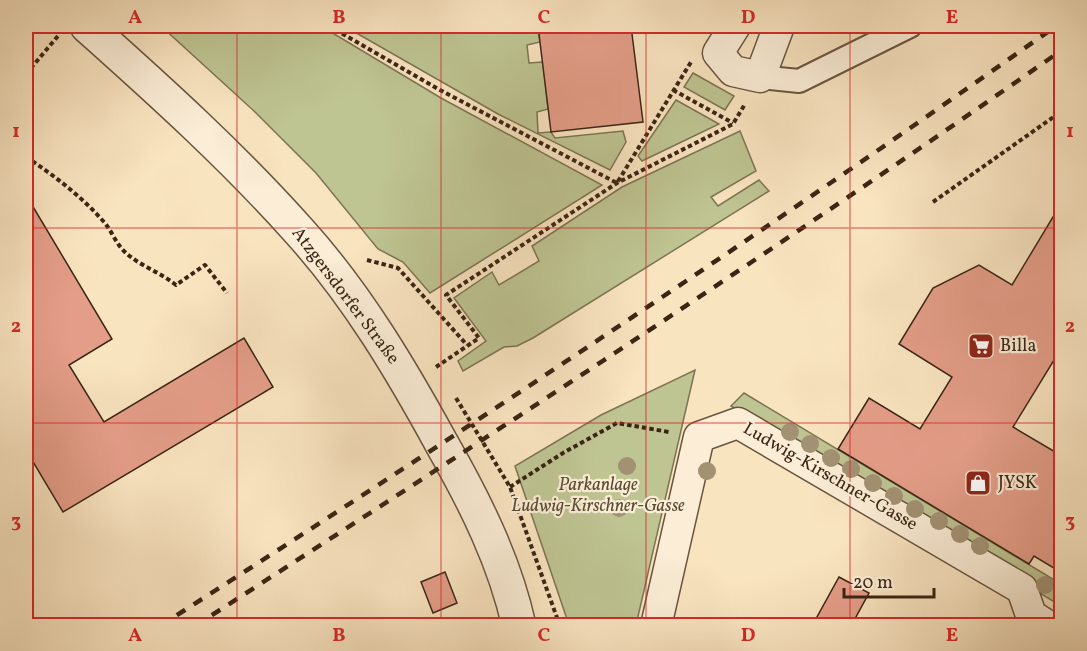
<svg xmlns="http://www.w3.org/2000/svg" width="1087" height="651" font-family="Vollkorn,serif">
<rect width="100%" height="100%" fill="#f9e4c0"/>
<filter id="stains"><feTurbulence type="fractalNoise" baseFrequency=".00333" numOctaves="4"/><feColorMatrix values="0 0 0 0 .2 0 0 0 0 .09 0 0 0 0 .02 0 0 0 .5 -.17"/></filter>
<radialGradient id="worn" r=".72"><stop offset=".6" stop-color="#630" stop-opacity="0"/><stop offset="1" stop-color="#630" stop-opacity=".3"/></radialGradient>
<!-- green -->
<path fill="#bec492" stroke="#7c7453" stroke-width="1.5" d="M161,26H321L441,98L602,185L430,293L403,262L378,249L316,173L254,111Z
M344,26H538L540,42L527,45L529,63L543,62L548,109L537,112L538,133L551,132L555,138L623,131L626,142L610,170L498,114Z
M693,73L734,96L725,110L684,87Z
M676,100L719,124L642,161L638,156Z
M740,131L756,171L711,197L718,206L759,180L769,191L533,338L517,346L504,347L463,371L458,361L486,341L454,298L492,272L499,285L539,261L532,246L622,187Z
M695,370L636,625H569L515,466L601,415Z
M744,393L1061,584V606L731,406Z"/>
<!-- building -->
<path fill="#e49d88" stroke="#3a2514" stroke-width="1.5" d="M538,26H631L643,122L551,132Z
M26,195L112,339L69,365L104,422L244,338L273,387L63,512L26,450Z
M1062,202V347L1013,427L1062,456V573L1034,556L1029,564L838,449L869,398L920,429L952,377L899,344L933,288L979,265L1012,285Z
M445,572L457,603L433,613L421,582Z
M839,577L869,593L851,626H812Z"/>
<g fill="none" stroke-linecap="round" stroke-linejoin="round">
<!-- pedestrian casing -->
<g stroke="#6a553f" stroke-width="26">
<path id="pedestrian" d="M760,77L799,81L910,26"/>
</g>
<!-- minor casing -->
<g stroke="#6a553f" stroke-width="33">
<path id="minor" d="M735,26L718,53L733,71L760,77L779,26
M656,626L699,437L738,423L1022,589L1031,615L1048,626"/>
</g>
<!-- tertiary casing -->
<g stroke="#6a553f" stroke-width="36">
<path id="tertiary" d="M87,26C160,91 234,158 299,231C357,295 402,371 443,446C475,502 505,562 519,626"/>
</g>
<!-- path -->
<path stroke="#3a2514" stroke-width="4" stroke-dasharray="4.5 3" stroke-linecap="butt" d="M329,26L440,90L617,183L691,62
M26,36L34,26
M26,74L58,36
M673,90L733,123
M26,157C55,176 81,196 104,222C111,230 115,241 122,249C138,266 159,271 176,285L205,265L227,293
M933,202L1062,111
M367,260L398,268L467,345
M1054,360L1062,365
M436,367L479,338L446,295L617,183L733,124L745,104
M456,398L510,487L560,626
M510,487L563,453L617,423L669,432"/>
<!-- pedestrian -->
<use href="#pedestrian" stroke="#fbedd6" stroke-width="22"/>
<!-- minor -->
<use href="#minor" stroke="#fbedd6" stroke-width="30"/>
<!-- tertiary -->
<use href="#tertiary" stroke="#fbedd6" stroke-width="33"/>
<!-- rail -->
<path stroke="#3a2514" stroke-width="4.5" stroke-dasharray="10 10" stroke-linecap="butt" d="M160,626C463,432 763,233 1056,26
M195,626C487,438 777,249 1062,50"/>
</g>
<!-- trees -->
<g fill="#a29173">
<circle cx="790" cy="432" r="9"/>
<circle cx="810" cy="444" r="9"/>
<circle cx="831" cy="458" r="9"/>
<circle cx="627" cy="466" r="9"/>
<circle cx="851" cy="469" r="9"/>
<circle cx="707" cy="471" r="9"/>
<circle cx="873" cy="483" r="9"/>
<circle cx="894" cy="496" r="9"/>
<circle cx="619" cy="508" r="9"/>
<circle cx="915" cy="509" r="9"/>
<circle cx="939" cy="521" r="9"/>
<circle cx="960" cy="534" r="9"/>
<circle cx="980" cy="546" r="9"/>
<circle cx="1045" cy="585" r="9"/>
</g>
<!-- grid -->
<path fill="none" stroke="#d62828" stroke-width="1.5" stroke-opacity="0.55" d="M237,26V626M441,26V626M646,26V626M850,26V626M26,228H1062M26,423H1062"/>
<!-- icons -->
<defs>
<g id="supermarket-square" transform="scale(1.35)"><rect x="-9" y="-9" width="18" height="18" rx="4" fill="#8f2418" stroke="#fbedd6"/><path d="M-6-5.5h2.5l.6 2H6L4.5 2H-2.5L-4.4-4H-6ZM-1.5 3.2a1.3 1.3 0 1 0 .1 0ZM3 3.2a1.3 1.3 0 1 0 .1 0Z" fill="#fff"/></g>
<g id="shop-square" transform="scale(1.35)"><rect x="-9" y="-9" width="18" height="18" rx="4" fill="#8f2418" stroke="#fbedd6"/><path d="M-5-2.5h2.3a2.7 3.5 0 0 1 5.4 0H5L5.5 6h-11ZM-1.5-2.5h3a1.5 2.3 0 0 0-3 0Z" fill="#fff"/></g>
</defs>
<g fill-rule="evenodd">
<use href="#supermarket-square" x="981" y="346"/>
<use href="#shop-square" x="978" y="483"/>
</g>
<g text-anchor="middle" dominant-baseline="central" stroke-width="4.5" stroke-linejoin="round" paint-order="stroke">
<!-- street labels -->
<g font-size="18" fill="#3a2514" stroke="#fbedd6">
<text transform="translate(345 296) rotate(53)">Atzgersdorfer Straße</text>
<text transform="translate(830 477) rotate(30)">Ludwig-Kirschner-Gasse</text>
</g>
<!-- poi labels -->
<g font-size="18" fill="#3a2514" stroke="#fbedd6" text-anchor="start">
<text x="1000" y="346">Billa</text>
<text x="998" y="483">JYSK</text>
</g>
<!-- park labels -->
<g font-size="18" font-style="italic" fill="#5b4d34" stroke="#fbedd6">
<text x="598" y="485">Parkanlage<tspan x="598" dy="21">Ludwig-Kirschner-Gasse</tspan></text>
</g>
</g>
<!-- margin -->
<rect width="1087" height="651" fill="none" stroke="#f9e4c0" stroke-width="66"/>
<!-- scale -->
<path d="M844 588v9h90v-9" fill="none" stroke="#3a2514" stroke-width="3"/>
<text x="853" y="588" font-size="18" fill="#3a2514" stroke="#fbedd6" stroke-width="4.5" paint-order="stroke">20 m</text>
<rect x="33" y="33" width="1021" height="585" fill="none" stroke="#d62828" stroke-width="2"/>
<g font-size="20" text-anchor="middle" font-weight="bold" fill="#d62828">
<text x="135" y="23">A</text>
<text x="339" y="23">B</text>
<text x="544" y="23">C</text>
<text x="748" y="23">D</text>
<text x="952" y="23">E</text>
<text x="16" y="137">1</text>
<text x="1070" y="137">1</text>
<text x="16" y="332">2</text>
<text x="1070" y="332">2</text>
<text x="16" y="527">3</text>
<text x="1070" y="527">3</text>
<text x="135" y="641">A</text>
<text x="339" y="641">B</text>
<text x="544" y="641">C</text>
<text x="748" y="641">D</text>
<text x="952" y="641">E</text>
</g>
<rect width="100%" height="100%" filter="url(#stains)"/>
<rect width="100%" height="100%" fill="url(#worn)"/>
</svg>
